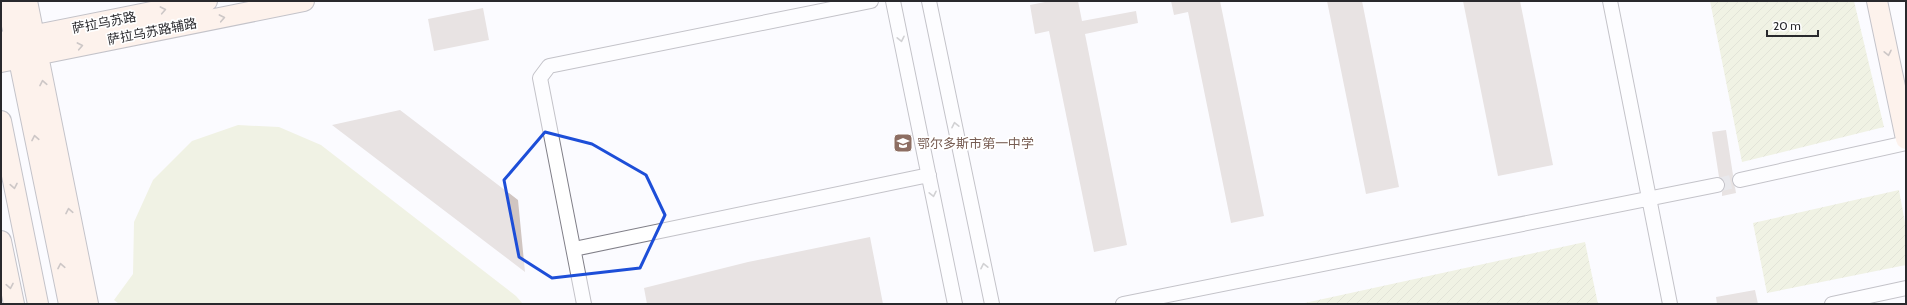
<svg xmlns="http://www.w3.org/2000/svg" width="1907" height="305" font-family="Cabin,'Noto Sans SC',sans-serif">
<defs>
<pattern id="garden-furrows" width="10" height="10" patternUnits="userSpaceOnUse"><rect width="10" height="10" fill="#e3e6c4"/><path d="M-1 1l2-2M0 10L10 0M9 11l2-2" fill="none" stroke="#c3c5a9"/></pattern>
</defs>
<rect width="100%" height="100%" fill="#fbfbff"/>
<!-- garden -->
<path fill="url(#garden-furrows)" d="M1710,1H1854L1884,127L1742,162Z
M1899,190L1906,228V265L1767,293L1753,223Z
M1585,242L1598,304H1300Z"/>
<!-- pitch -->
<path fill="#e3e6c4" d="M238,125L279,127L321,145L516,296L523,304H119L114,300L133,274L134,222L153,180L192,141Z"/>
<!-- building -->
<path fill="#d0c5c1" d="M1050,1H1078L1082,21L1136,11L1138,23L1085,34L1127,245L1094,252L1049,31L1035,34L1030,5Z
M1171,1H1220L1264,216L1231,223L1188,12L1174,15Z
M1327,1H1362L1399,187L1366,194Z
M1463,1H1520L1553,165L1498,176Z
M483,8L489,40L434,51L428,19Z
M400,110L518,200L525,272L332,125Z
M1726,130L1733,175L1732,181L1735,187L1736,193L1722,196V192L1725,184L1723,179L1719,177L1712,132Z
M870,237L883,304H647L644,288L748,262Z
M1755,290L1758,304H1717L1716,297Z"/>
<g fill="none" stroke-linecap="round" stroke-linejoin="round">
<!-- street-tunnel -->
<path stroke="#d1d1d5" stroke-width="14" stroke-dasharray="14 7" stroke-linecap="butt" d="M1717,185L1740,180"/>
<!-- street casing -->
<g stroke="#807f88" stroke-width="16">
<path id="street" d="M893,1L955,304
M929,1L992,304
M1610,1L1670,304
M1740,180L1906,143
M574,249L929,175
M584,304L540,78L549,66L871,1
M1123,304L1717,185
M1832,304L1906,288"/>
</g>
<!-- secondary casing -->
<g stroke="#807f88" stroke-width="22">
<path id="secondary" d="M7,1L69,304
M27,1L88,304
M1877,1L1906,139
M1,42L207,1
M1,62L304,1
M1,121L38,304
M1,241L14,304"/>
</g>
<!-- street -->
<use href="#street" stroke="#fff" stroke-width="14"/>
<!-- secondary -->
<use href="#secondary" stroke="#fee6d6" stroke-width="20"/>
</g>
<!-- one-way arrows -->
<defs><path id="oneway-chevron" d="M-2-3.5L2.5 0L-2 3.5" fill="none" stroke-width="1.6" stroke-linecap="round" stroke-linejoin="round"/></defs>
<g stroke="#948882">
<use href="#oneway-chevron" transform="translate(163 10) rotate(-11)"/>
<use href="#oneway-chevron" transform="translate(222 18) rotate(-11)"/>
<use href="#oneway-chevron" transform="translate(80 46) rotate(-11)"/>
<use href="#oneway-chevron" transform="translate(1888 53) rotate(78)"/>
<use href="#oneway-chevron" transform="translate(43 83) rotate(-101)"/>
<use href="#oneway-chevron" transform="translate(35 138) rotate(-101)"/>
<use href="#oneway-chevron" transform="translate(14 186) rotate(79)"/>
<use href="#oneway-chevron" transform="translate(69 211) rotate(-101)"/>
<use href="#oneway-chevron" transform="translate(61 266) rotate(-101)"/>
<use href="#oneway-chevron" transform="translate(10 286) rotate(79)"/>
</g>
<g stroke="#9f9fa0">
<use href="#oneway-chevron" transform="translate(901 39) rotate(78)"/>
<use href="#oneway-chevron" transform="translate(955 125) rotate(-102)"/>
<use href="#oneway-chevron" transform="translate(933 194) rotate(78)"/>
<use href="#oneway-chevron" transform="translate(984 266) rotate(-102)"/>
</g>
<!-- marked area -->
<path d="M0 0H1907V305H0ZM545,132L592,144L646,175L665,215L640,268L552,278L519,257L504,180Z" fill="#fbfbff" fill-opacity=".55" fill-rule="evenodd"/>
<path fill="none" stroke="#1d4ed8" stroke-width="3" stroke-linejoin="round" d="M545,132L592,144L646,175L665,215L640,268L552,278L519,257L504,180Z"/>
<!-- icons -->
<defs>
<g id="school-square" transform="scale(1)"><rect x="-9" y="-9" width="18" height="18" rx="4" fill="#8d6e63" stroke="#fff"/><path d="M0-5L7-2L0 1L-7-2ZM-4 1L0 2.5L4 1V4Q0 6-4 4Z" fill="#fff"/></g>
</defs>
<g fill-rule="evenodd">
<use href="#school-square" x="903" y="143"/>
</g>
<g text-anchor="middle" dominant-baseline="central" stroke-width="3.5" stroke-linejoin="round" paint-order="stroke">
<!-- street labels -->
<g font-size="13" fill="#29292d" stroke="#fff">
<text transform="translate(104 22) rotate(-11)">萨拉乌苏路</text>
<text transform="translate(152 31) rotate(-11)">萨拉乌苏路辅路</text>
</g>
<!-- education labels -->
<g font-size="13" fill="#785e54" stroke="#fff" text-anchor="start">
<text x="917" y="143">鄂尔多斯市第一中学</text>
</g>
</g>
<!-- border -->
<rect width="1907" height="305" fill="none" stroke="#29292d" stroke-width="4"/>
<!-- scale -->
<path d="M1767 30v6h51v-6" fill="none" stroke="#29292d" stroke-width="2"/>
<text x="1773" y="30" font-size="12" fill="#29292d" stroke="#ffffff" stroke-width="3" paint-order="stroke">20 m</text>
</svg>
